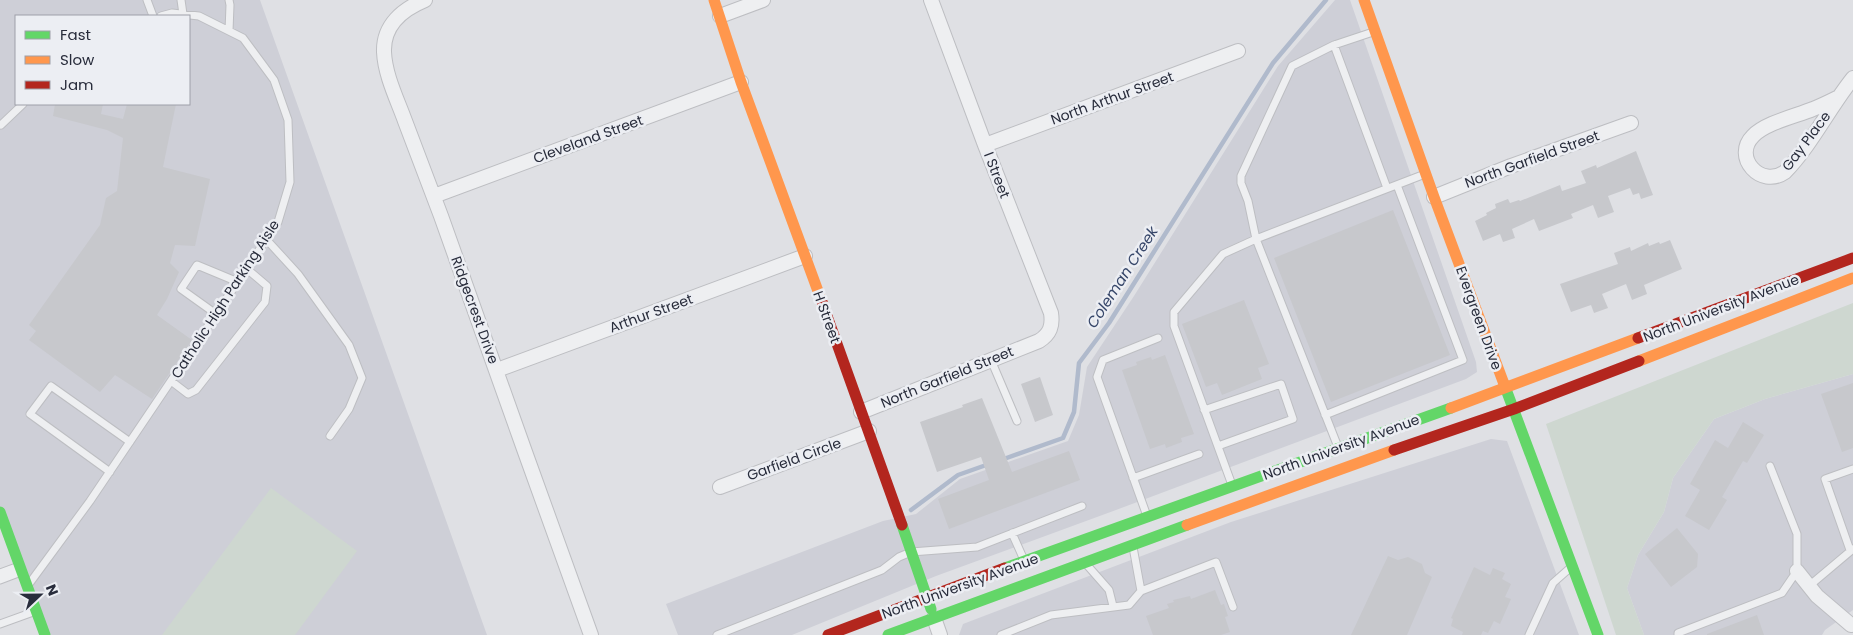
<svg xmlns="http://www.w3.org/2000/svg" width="1853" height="635" font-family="Poppins,sans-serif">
<rect width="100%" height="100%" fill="#dfe0e4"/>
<!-- built -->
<path fill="#cecfd7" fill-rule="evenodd" d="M0,0H260L487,635H45L0,512ZM16,16H189V104H16Z
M1335,0H1350L1476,362L1477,372L1466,379L1116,510L936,576L792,635H678L666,604L883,521L916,514L960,479L1068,441L1079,415L1087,367L1134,296L1278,66Z
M1853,374V610L1825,630L1822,635H1644L1627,588L1638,555L1664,512L1673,478L1714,419L1765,399Z
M1491,439L1507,441L1579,635H959L963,624L1231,522Z"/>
<!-- green -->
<path fill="#ced7d0" d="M1853,303V374L1765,399L1714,419L1673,478L1664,512L1638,555L1627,588L1644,635H1616L1546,424Z
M271,488L357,551L295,635H162Z"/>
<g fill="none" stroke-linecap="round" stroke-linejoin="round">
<!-- stream -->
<path stroke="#b0bacc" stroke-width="4.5" d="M1001,460L1063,438L1074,412L1079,363L1109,323L1273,63L1326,0
M911,510L958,475L989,464"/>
</g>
<!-- building -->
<path fill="#c7c8cc" d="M55,104H103L101,114L123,119L127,104H176L163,167L210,179L195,246L175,245L170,263L179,272L167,299L157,315L192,340L152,399L115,375L100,392L29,340L36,331L29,325L100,225L106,198L117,191L123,138L107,130L53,116Z
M1636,151L1653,195L1641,199L1639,193L1633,195L1630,188L1608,196L1614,212L1598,218L1593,205L1571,214L1573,218L1539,231L1534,219L1512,229L1515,238L1503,242L1500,234L1483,241L1475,221L1487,215L1486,213L1496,208L1495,204L1508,199L1510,203L1519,200L1520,201L1560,185L1562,191L1586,183L1581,171L1596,165L1597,168Z
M1393,210L1450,355L1331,402L1274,258Z
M1670,240L1682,269L1644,285L1647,294L1632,300L1626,284L1602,294L1608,308L1594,313L1591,305L1571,312L1560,284L1618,264L1614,253L1630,247L1631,251L1648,243L1649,246L1659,242L1660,244Z
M1244,300L1269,364L1258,368L1262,379L1222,395L1217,383L1206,387L1182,324Z
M1165,355L1194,434L1181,438L1182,442L1166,448L1165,444L1150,449L1122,370L1137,365L1136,362L1151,357L1152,360Z
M1040,377L1053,415L1035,422L1021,384Z
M1853,383V448L1842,452L1821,394Z
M982,398L1012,472L1069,451L1080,480L949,529L938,499L989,480L981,457L937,472L920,422L963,407L962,405Z
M1743,422L1764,435L1747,463L1743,461L1722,497L1727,500L1709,530L1685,516L1700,490L1690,484L1715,440L1728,448Z
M1677,528L1698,554L1697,567L1671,587L1645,554Z
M1388,556L1398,560L1408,557L1422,564L1425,573L1432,577L1407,635H1351Z
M1474,567L1490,575L1493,568L1505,573L1502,579L1511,584L1505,597L1511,599L1500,624L1494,621L1488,633L1483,631L1481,635H1462L1463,632L1451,626L1453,619L1451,618Z
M1215,590L1221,605L1224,604L1228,616L1225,617L1230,632L1221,635H1153L1146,616L1169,608L1167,604L1174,602L1173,600L1190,596L1191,599Z
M1757,615L1764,635H1707V634Z"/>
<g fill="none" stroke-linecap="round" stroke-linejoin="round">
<!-- lane casing -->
<g stroke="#bdbec2" stroke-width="9">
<path id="lane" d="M147,0L153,16
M181,0L183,14
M229,0L230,5L229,31
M1373,32L1334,45L1387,188
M1,125L23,104
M266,239L298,274L349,345L362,378L349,409L330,436
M216,314L181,289L197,265L238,282
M991,360L1017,421
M171,381L188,394L196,390L265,302L267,286L247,269
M1204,410L1281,384L1293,419L1218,446
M1325,415L1463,360L1397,185
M1338,447L1256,239L1425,174
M110,472L30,414L51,386L130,442
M1133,478L1199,454
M1232,485L1174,326V312L1223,254L1256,239L1248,201L1241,183V176L1292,66L1334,45
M1147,516L1097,377L1103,360L1158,338
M1012,533L1024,560
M1133,547L1141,591
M1850,550L1825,479L1853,469
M1087,565L1109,590L1113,606
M0,573L19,566
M0,580L21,572
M29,584L90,501L278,222L290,182L288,120L274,80L243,38L199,16L172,13L161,16
M1809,586L1853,549
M0,624L36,611
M717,635L882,570L899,557L911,552L977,547L1082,506
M1001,635L1051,615L1129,605L1141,591L1216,562L1233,607
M1529,635L1553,583L1570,568
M1678,635V633L1782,593L1797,571V534L1770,466"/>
</g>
<!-- street casing -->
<g stroke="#bdbec2" stroke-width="16">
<path id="street" d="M425,0C403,9 383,25 384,52C385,75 397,99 405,121C417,152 429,184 441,216C491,355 540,496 591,635
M720,16L763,0
M1837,98C1829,102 1821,106 1813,109C1796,116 1765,123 1753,136C1732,157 1761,189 1785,172C1812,144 1829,108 1853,78
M985,145L1238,51
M434,196L741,82
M1434,197L1511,166L1631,123
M497,370L805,256
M861,412L1039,341C1050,334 1053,326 1051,313L985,145L931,0
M720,487L869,431
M1797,571L1817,596L1851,625
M934,618L940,635"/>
</g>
<!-- lane -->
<use href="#lane" stroke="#eeeff1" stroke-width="7"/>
<!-- street -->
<use href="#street" stroke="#eeeff1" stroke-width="14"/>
<!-- fast -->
<path stroke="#63d668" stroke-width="11" d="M1504,384L1598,635
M0,512L45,635
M902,525L931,609
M1005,568L1451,408
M888,635L1187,525"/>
<!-- slow -->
<path stroke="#ff974d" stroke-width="11" d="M714,0L741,82L822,302
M1364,0L1434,197L1504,384
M1639,361L1853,278
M1451,408L1638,338
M1187,525L1394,450"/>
<!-- jam -->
<path stroke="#b3261e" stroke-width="11" d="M822,302L902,525
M1638,338L1853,258
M1394,450L1514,409L1639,361
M828,635L1005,568"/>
</g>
<g text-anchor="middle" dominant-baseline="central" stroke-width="5" stroke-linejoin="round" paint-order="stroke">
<!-- street labels -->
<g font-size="14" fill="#282c3b" stroke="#eceef3">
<text transform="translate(1112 98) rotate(-20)">North Arthur Street</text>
<text transform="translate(588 139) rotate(-20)">Cleveland Street</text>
<text transform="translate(1806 141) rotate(-53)">Gay Place</text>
<text transform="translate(1532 159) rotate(-20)">North Garfield Street</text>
<text transform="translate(997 175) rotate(69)">I Street</text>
<text transform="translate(225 299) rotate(-57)">Catholic High Parking Aisle</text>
<text transform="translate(1721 308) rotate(-21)">North University Avenue</text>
<text transform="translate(475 310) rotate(70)">Ridgecrest Drive</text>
<text transform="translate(651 313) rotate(-20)">Arthur Street</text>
<text transform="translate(827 317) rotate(70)">H Street</text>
<text transform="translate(1479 318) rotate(70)">Evergreen Drive</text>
<text transform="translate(947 377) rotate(-22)">North Garfield Street</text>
<text transform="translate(1341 447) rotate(-20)">North University Avenue</text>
<text transform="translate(794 459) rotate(-20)">Garfield Circle</text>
<text transform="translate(960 586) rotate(-20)">North University Avenue</text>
</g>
<!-- water labels -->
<g font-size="15" font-style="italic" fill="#37476a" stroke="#eceef3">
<text transform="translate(1122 277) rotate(-57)">Coleman Creek</text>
</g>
</g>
<!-- legend -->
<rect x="15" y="15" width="175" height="90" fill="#eceef3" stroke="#9ea0a9"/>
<rect x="25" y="31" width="25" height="8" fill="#63d668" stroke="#9ea0a9"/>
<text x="60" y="40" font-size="15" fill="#282c3b">Fast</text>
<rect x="25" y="56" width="25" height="8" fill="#ff974d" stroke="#9ea0a9"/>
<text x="60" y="65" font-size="15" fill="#282c3b">Slow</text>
<rect x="25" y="81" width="25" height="8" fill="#b3261e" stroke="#9ea0a9"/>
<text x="60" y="90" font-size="15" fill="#282c3b">Jam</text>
<!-- north arrow -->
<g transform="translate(40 595) rotate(68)" stroke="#eceef3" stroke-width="4" paint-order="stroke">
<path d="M0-4L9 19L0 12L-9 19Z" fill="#282c3b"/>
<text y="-8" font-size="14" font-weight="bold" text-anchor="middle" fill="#282c3b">N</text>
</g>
</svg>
